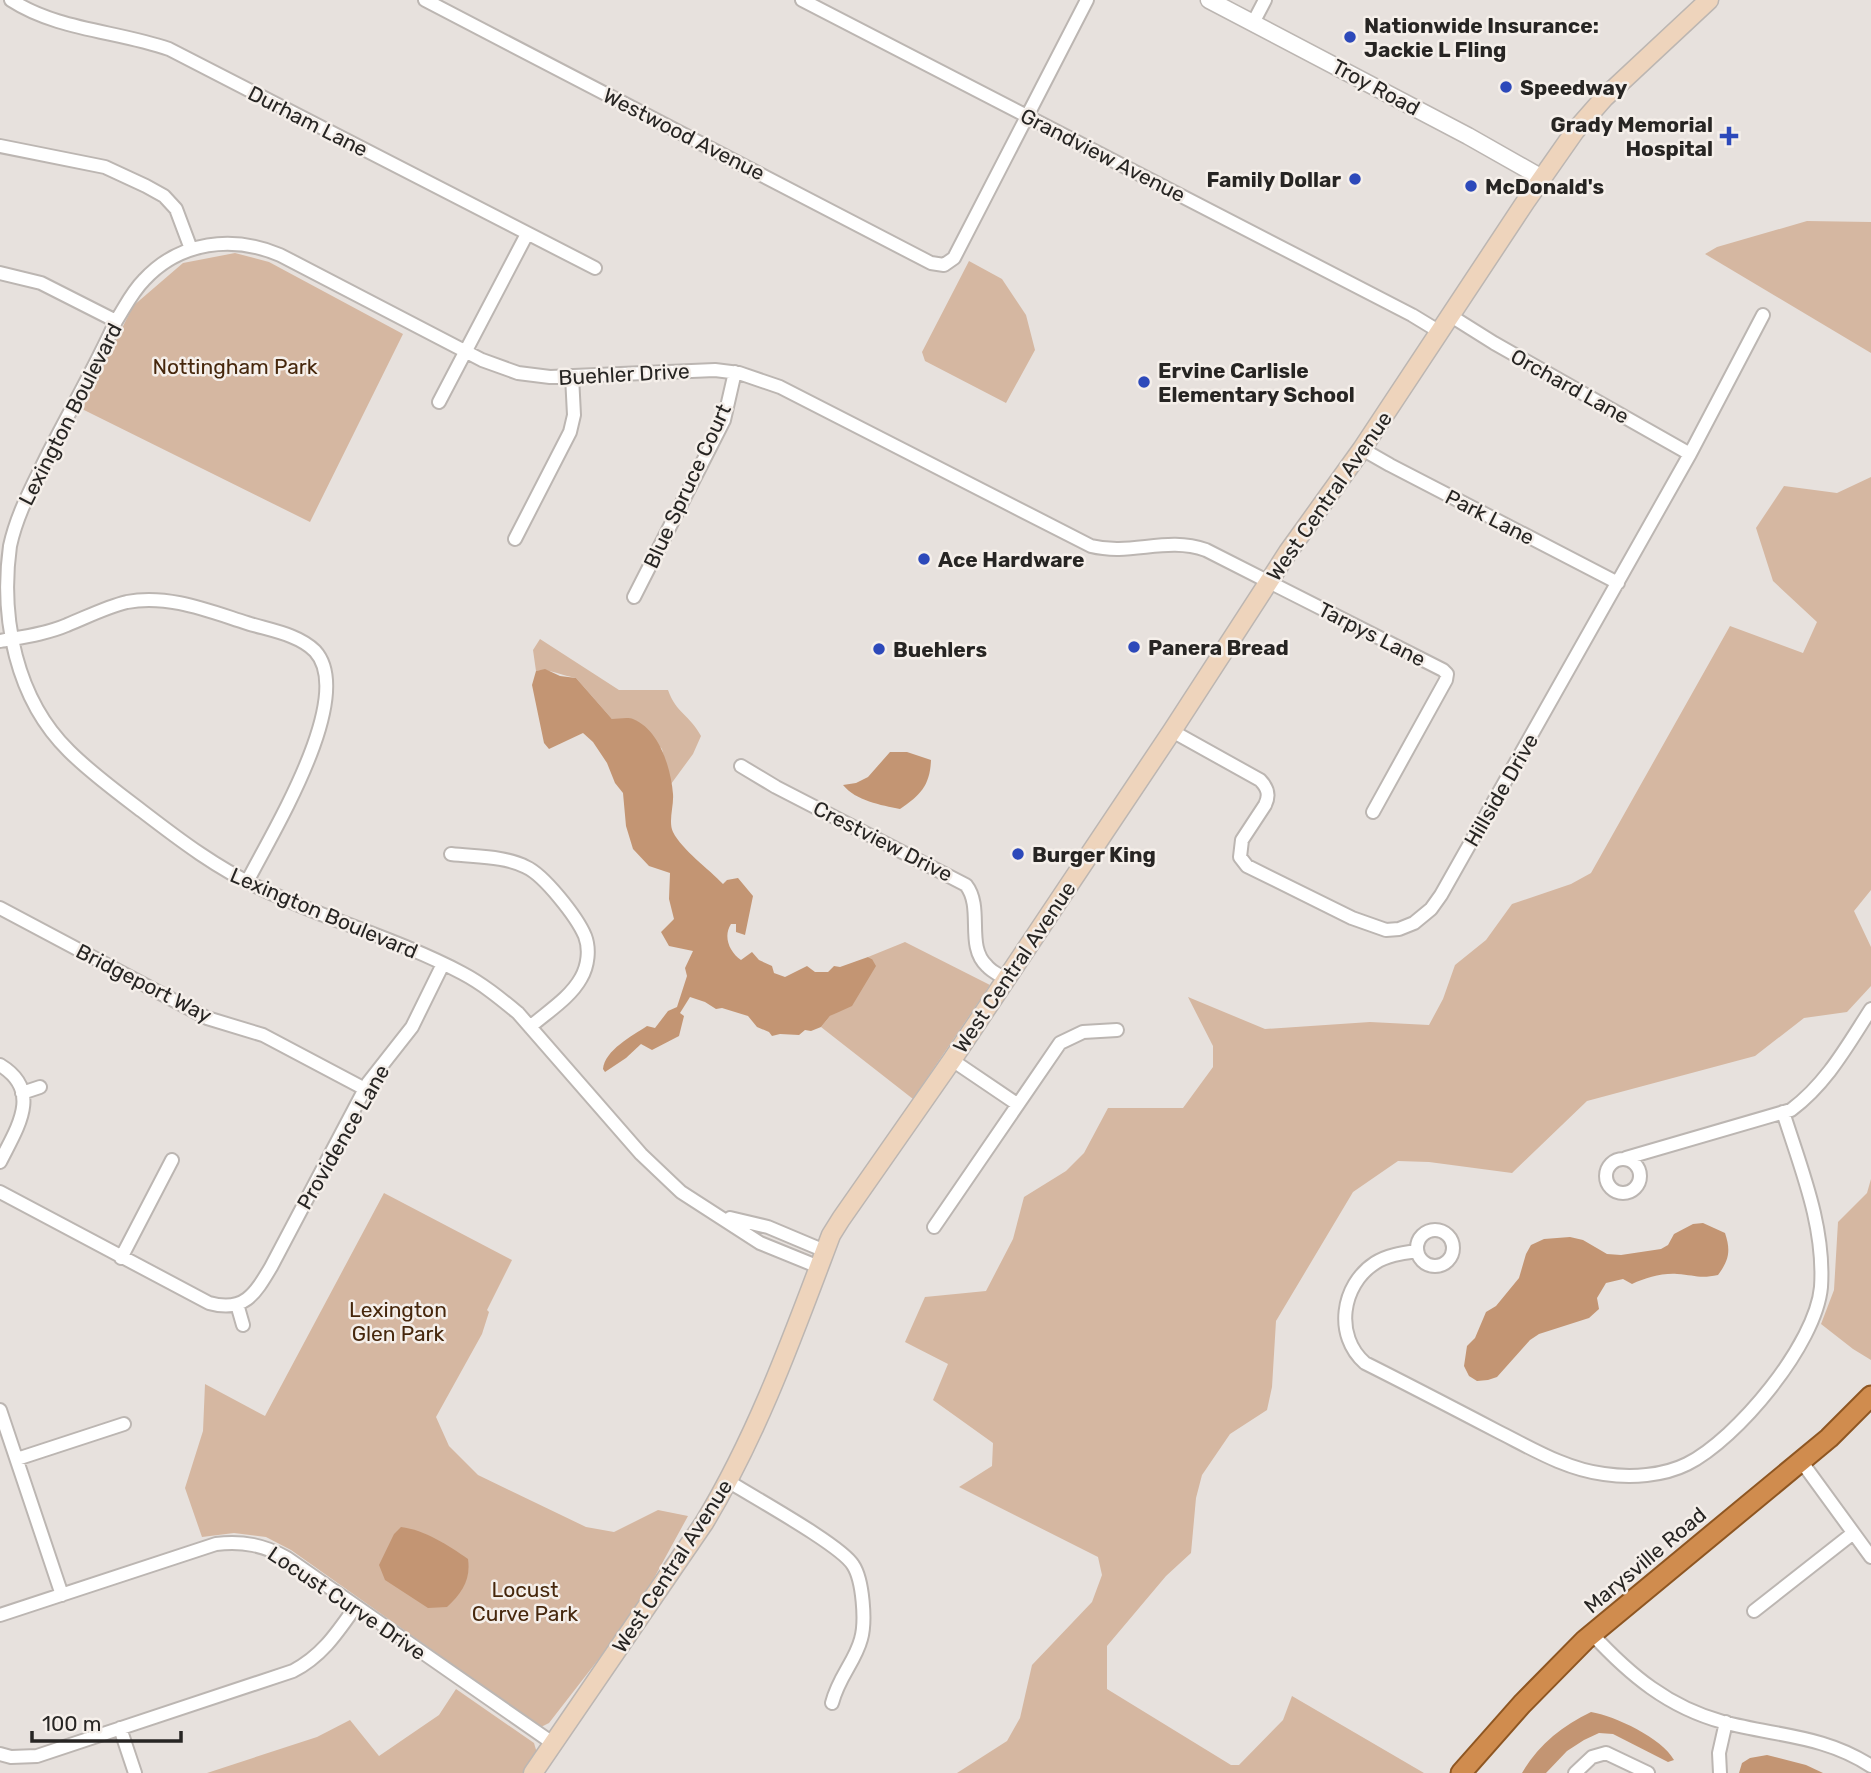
<svg xmlns="http://www.w3.org/2000/svg" width="1871" height="1773" font-family="Rubik,sans-serif">
<rect width="100%" height="100%" fill="#e7e1dd"/>
<!-- green -->
<path fill="#d5b7a1" d="M1807,221L1871,222V353L1705,254L1717,247Z
M235,253L269,262L403,334L310,522L82,409L133,306L183,263Z
M969,261L1002,279L1026,315L1035,350L1006,403L925,361L922,352Z
M1871,477V890L1854,911L1871,947V986L1847,1012L1804,1018L1755,1056L1587,1101L1512,1173L1429,1162L1398,1161L1353,1192L1276,1321L1272,1387L1267,1410L1230,1434L1202,1475L1196,1498L1191,1553L1166,1576L1107,1646V1689L1231,1765H1239L1283,1720L1292,1696L1424,1773H957L1007,1741L1020,1718L1032,1665L1092,1602L1102,1575L1098,1557L959,1487L992,1466L993,1443L933,1400L948,1364L905,1342L925,1297L986,1291L1013,1239L1024,1197L1066,1171L1084,1153L1108,1108H1183L1213,1067V1046L1188,997L1265,1029L1370,1022L1429,1025L1443,999L1455,965L1486,940L1512,904L1571,884L1591,873L1730,626L1803,653L1817,622L1773,581L1756,528L1784,486L1837,493Z
M540,639L619,690H668C676,713 690,715 701,736L693,754L671,784L662,749L632,719H612L576,678C562,676 549,668 536,671L533,650Z
M905,942L990,985L913,1099L821,1027L830,1016L843,1009L872,959L868,957Z
M1871,1179V1360L1853,1349L1821,1324L1834,1290L1838,1222L1867,1193Z
M384,1193L512,1260L487,1310L489,1312L482,1334L436,1417L449,1446L478,1475L586,1527L614,1532L658,1510L688,1516L636,1611L549,1723L541,1727L291,1550L266,1537L234,1533L202,1537L185,1488L203,1431L205,1384L265,1416Z
M456,1689L534,1743L537,1753L527,1773H207L317,1737L350,1720L379,1756L439,1715Z"/>
<!-- water -->
<path fill="#c39573" d="M545,669L560,676L576,678L612,719C618,719 628,717 633,719C660,730 671,769 673,794C674,806 668,821 673,832C682,850 709,869 723,884L727,880L738,878L753,896L745,935L736,932V924H731C723,936 729,952 741,960L752,952L759,960L772,966L774,973L785,977L807,966L815,972H828L834,966L840,967L868,957L872,959L876,966L852,1006L830,1016L821,1027L811,1031L805,1030L799,1035L780,1034L772,1036L769,1032L757,1027L748,1016L722,1008L716,1009L705,1002L690,997L680,1013L684,1016L679,1036L652,1050L641,1044L626,1058L605,1072L603,1069C605,1050 632,1036 647,1026L655,1028L668,1011L677,1007L687,976L685,968L693,951L669,946L661,932L674,919L669,899L670,873L649,866L633,849L626,826L623,793L615,783L607,763L593,742L583,733L549,749L544,743L532,685L536,671Z
M890,752H907L931,760C930,785 921,795 900,809C881,805 856,801 843,785L856,783L868,777Z
M1703,1223L1725,1233C1731,1251 1729,1260 1718,1275C1700,1279 1694,1275 1677,1274C1661,1273 1646,1278 1632,1284L1623,1279L1606,1283L1597,1298L1599,1309L1589,1318L1539,1334L1530,1340L1497,1377L1488,1380L1477,1381L1469,1376L1464,1366L1467,1346L1475,1338L1486,1312L1496,1306L1519,1278L1526,1254L1531,1245L1544,1239L1570,1237L1583,1240L1607,1254L1621,1255L1661,1249L1668,1245L1674,1234L1693,1224Z
M401,1527C425,1530 448,1545 468,1559C471,1580 462,1593 447,1607L428,1608L385,1580L379,1565L394,1534Z
M1591,1712C1615,1716 1662,1738 1674,1760L1668,1762L1613,1734L1599,1733L1584,1740L1567,1751L1546,1773H1522C1538,1745 1562,1726 1591,1712Z
M1767,1755L1806,1765L1823,1773H1739L1742,1763L1750,1758Z"/>
<g fill="none" stroke-linecap="round" stroke-linejoin="round">
<!-- minor casing -->
<g stroke="#bcb6b2" stroke-width="16">
<path id="minor" d="M11,0C57,30 117,31 169,49L595,268
M425,0L931,263L944,265L954,258L1087,0
M802,0L1412,315L1440,332
M1253,23L1265,0
M0,146L105,167L146,186L164,196L176,209L191,249
M0,273L41,283L116,321
M1451,316L1494,343L1690,454
M439,402L527,234
M1362,449L1390,465L1618,583
M515,539L570,432L574,415L572,376
M634,597L724,420L735,372
M0,641C22,637 46,634 67,625C87,617 106,607 127,602C168,594 209,611 247,623C269,630 298,634 315,651C357,697 270,836 247,882
M1172,731L1260,780C1268,788 1270,795 1265,805L1242,840L1240,857L1247,866L1352,918L1386,930L1399,929L1414,923L1431,909L1441,895L1690,454L1763,315
M741,766L776,787L966,885C984,908 965,946 987,966C992,972 1000,975 1006,979
M451,854C475,857 505,856 526,867C544,875 577,917 585,936C590,949 588,966 581,978C570,998 547,1012 530,1027
M0,908L207,1018L263,1035L365,1089
M952,1060L1017,1104
M0,1065C43,1091 17,1128 0,1162
M22,1093L40,1087
M1626,1158L1791,1110C1827,1083 1847,1046 1871,1009
M1606 1176a17 17 0 1 1 34 0a17 17 0 1 1-34 0Z
M0,1192L209,1303C244,1313 255,1294 271,1267L368,1083L412,1027L443,964
M730,1218L768,1227L825,1251
M934,1227L1060,1043L1083,1032L1117,1030
M1417 1248a18 18 0 1 1 36 0a18 18 0 1 1-36 0Z
M1417,1251C1403,1253 1387,1255 1375,1263C1341,1285 1334,1336 1365,1363C1409,1385 1453,1408 1497,1431C1531,1448 1565,1469 1604,1474C1631,1478 1663,1476 1687,1464C1737,1439 1816,1344 1821,1287C1825,1226 1801,1169 1783,1112
M121,1258L172,1160
M819,1267L760,1243L681,1192L641,1154L518,1013C501,999 483,984 462,973C400,940 327,920 262,889C218,869 181,841 142,811C117,792 91,773 69,751C16,699 0,618 10,546C17,514 32,487 46,458C69,412 95,368 116,321C125,307 132,292 144,280C180,241 233,235 280,255L482,360L518,373L550,377L715,370L739,373L780,387L1091,546C1132,556 1166,536 1206,550L1443,670L1447,674L1446,680L1373,812
M237,1304L243,1325
M0,1410L62,1595
M17,1459L124,1424
M1801,1461L1871,1557
M728,1481C753,1497 841,1545 853,1565C863,1580 866,1622 861,1639C855,1662 839,1676 832,1703
M1754,1611L1852,1534
M0,1615L216,1544C243,1541 264,1545 287,1558L554,1744
M1592,1634C1630,1675 1668,1707 1723,1722C1775,1736 1824,1735 1871,1766
M120,1728L135,1773
M0,1754L11,1757L37,1756L293,1671C322,1656 337,1633 356,1606
M1575,1773L1592,1757L1606,1753L1648,1773
M1720,1773L1719,1753L1726,1722"/>
</g>
<!-- tertiary casing -->
<g stroke="#bcb6b2" stroke-width="19">
<path id="tertiary" d="M1209,0L1468,136L1542,178"/>
</g>
<!-- secondary casing -->
<g stroke="#bcb6b2" stroke-width="21">
<path id="secondary" d="M533,1773L704,1523C758,1434 794,1333 831,1235L841,1219L952,1060L1172,731L1288,552L1362,449L1526,201L1575,131L1604,98L1709,0"/>
</g>
<!-- trunk casing -->
<g stroke="#8e5622" stroke-width="23">
<path id="trunk" d="M1461,1773L1522,1704L1585,1640L1829,1438L1871,1396"/>
</g>
<!-- minor -->
<use href="#minor" stroke="#fff" stroke-width="12"/>
<!-- tertiary -->
<use href="#tertiary" stroke="#fff" stroke-width="16"/>
<!-- secondary -->
<use href="#secondary" stroke="#eed4bc" stroke-width="18"/>
<!-- trunk -->
<use href="#trunk" stroke="#d08c4e" stroke-width="19"/>
</g>
<!-- markers -->
<g fill="#2d49ba" stroke="#f5efea" stroke-width="2.5">
<circle cx="1350" cy="37" r="7"/>
<circle cx="1506" cy="87" r="7"/>
<path d="M1725.5 125.5h7v7h7v7h-7v7h-7v-7h-7v-7h7z"/>
<circle cx="1355" cy="179" r="7"/>
<circle cx="1471" cy="186" r="7"/>
<circle cx="1144" cy="382" r="7"/>
<circle cx="924" cy="559" r="7"/>
<circle cx="1134" cy="647" r="7"/>
<circle cx="879" cy="649" r="7"/>
<circle cx="1018" cy="854" r="7"/>
</g>
<g text-anchor="middle" dominant-baseline="central" stroke-width="5" stroke-linejoin="round" paint-order="stroke">
<!-- poi labels -->
<g font-size="21" font-weight="bold" fill="#272523" stroke="#f5efea" text-anchor="start">
<text x="1364" y="25">Nationwide Insurance:<tspan x="1364" dy="24">Jackie L Fling</tspan></text>
<text x="1520" y="87">Speedway</text>
<text x="1713" y="124" text-anchor="end">Grady Memorial<tspan x="1713" dy="24">Hospital</tspan></text>
<text x="1341" y="179" text-anchor="end">Family Dollar</text>
<text x="1485" y="186">McDonald's</text>
<text x="1158" y="370">Ervine Carlisle<tspan x="1158" dy="24">Elementary School</tspan></text>
<text x="938" y="559">Ace Hardware</text>
<text x="1148" y="647">Panera Bread</text>
<text x="893" y="649">Buehlers</text>
<text x="1032" y="854">Burger King</text>
</g>
<!-- street labels -->
<g font-size="21" fill="#272523" stroke="#f5efea">
<text transform="translate(1376 87) rotate(28)">Troy Road</text>
<text transform="translate(308 121) rotate(27)">Durham Lane</text>
<text transform="translate(684 134) rotate(27)">Westwood Avenue</text>
<text transform="translate(1103 155) rotate(27)">Grandview Avenue</text>
<text transform="translate(624 374) rotate(-3)">Buehler Drive</text>
<text transform="translate(1570 386) rotate(29)">Orchard Lane</text>
<text transform="translate(70 414) rotate(-63)">Lexington Boulevard</text>
<text transform="translate(687 486) rotate(-65)">Blue Spruce Court</text>
<text transform="translate(1329 496) rotate(-55)">West Central Avenue</text>
<text transform="translate(1490 517) rotate(27)">Park Lane</text>
<text transform="translate(1372 634) rotate(27)">Tarpys Lane</text>
<text transform="translate(1501 790) rotate(-60)">Hillside Drive</text>
<text transform="translate(883 841) rotate(27)">Crestview Drive</text>
<text transform="translate(324 913) rotate(23)">Lexington Boulevard</text>
<text transform="translate(1014 967) rotate(-56)">West Central Avenue</text>
<text transform="translate(144 983) rotate(27)">Bridgeport Way</text>
<text transform="translate(343 1137) rotate(-60)">Providence Lane</text>
<text transform="translate(1645 1560) rotate(-40)">Marysville Road</text>
<text transform="translate(672 1566) rotate(-57)">West Central Avenue</text>
<text transform="translate(347 1603) rotate(34)">Locust Curve Drive</text>
</g>
<!-- park labels -->
<g font-size="21" fill="#46270c" stroke="#f5efea">
<text x="235" y="366">Nottingham Park</text>
<text x="398" y="1309">Lexington<tspan x="398" dy="24">Glen Park</tspan></text>
<text x="525" y="1589">Locust<tspan x="525" dy="24">Curve Park</tspan></text>
</g>
</g>
<!-- scale -->
<path d="M32 1731v10h149v-10" fill="none" stroke="#272523" stroke-width="3.5"/>
<text x="42" y="1731" font-size="21" fill="#272523" stroke="#f5efea" stroke-width="5" paint-order="stroke">100 m</text>
</svg>
